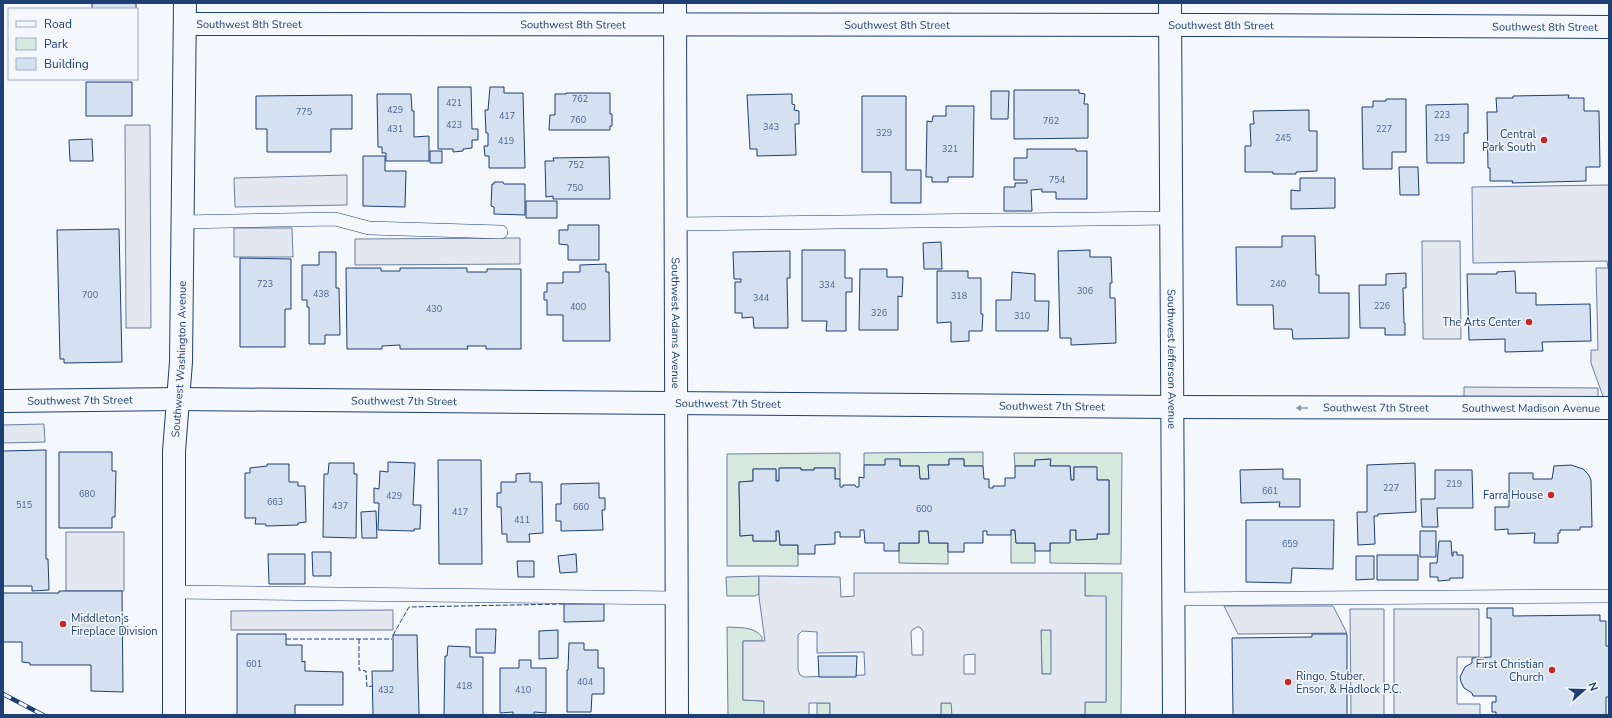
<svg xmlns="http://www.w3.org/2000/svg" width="1612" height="718" font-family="'Nunito Sans',sans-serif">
<rect width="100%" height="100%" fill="#f4f7fb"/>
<!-- green -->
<path fill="#d7e8df" stroke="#687fa3" d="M983,452V466H964V459H949V465H928L929,479H920L919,466H900V459L885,465H864V453Z
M840,453V479H835V468H814V470H801V468H780L779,481H776V469H753V481L739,482L740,536L753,535V541H776V531H779L780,545H798V566H727V454Z
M1014,453H1122L1121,564L1050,563V543L1070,542V530H1076V540L1097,539V534H1109V480H1097L1096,467H1074V480H1071L1070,466H1050V459L1035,460V466H1015Z
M1011,530H1015L1016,543H1035V563H1011Z
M919,531H928L929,543H948V564L899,563V543H919Z
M1085,573H1122L1121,715H1085V702H1106V597L1085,596Z
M759,576V594L755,596H727L726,577Z
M727,627C740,628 754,626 762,637V641H743V700L764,701V715H728Z
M1041,630H1051L1052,674H1042Z
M817,703H830V715H817Z
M941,703H952V715H941Z"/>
<!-- parking -->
<path fill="#e3e8f0" stroke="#687fa3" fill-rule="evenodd" d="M125,125H150L151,328H126Z
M347,175V205L235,207L234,178Z
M1609,185V402L1604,399L1591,363V350H1598L1596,268H1608L1607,261L1473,263L1472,187Z
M234,228H292L293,257H234Z
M520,238V264L355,265V239Z
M1422,241H1460L1461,339H1423Z
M1464,387L1598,388V404H1464Z
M44,424L45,442L3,443V425Z
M66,532H124V591H66Z
M854,573H1085V596H1106V702H1085V715H952L951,703H941V715H830V703H809V715H764V701L743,700V641H765L759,597V576L840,577L841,597L854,596ZM917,627H920L923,631V655H912L911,631ZM1041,630H1051V674H1042ZM802,631L817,632V653L864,652L865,675L804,677L800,675L798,670V635ZM975,654V674H964V655Z
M1224,606H1333L1347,633L1238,634Z
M1350,609H1384V715H1351Z
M1394,609H1479V657H1457V704H1480V715H1394Z
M393,610V630H231V611Z"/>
<!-- building -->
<path fill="#d5e0f0" stroke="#1d3f73" d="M92,3H136V9H92Z
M86,82H132V116H86Z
M438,87H471L472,129H478V140H472V148L463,149V151L453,152V149H438Z
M490,87H504V93H523L525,168H489V156H485L484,146H488V133H486L485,110H488Z
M1014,90H1079V93L1085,94L1084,104H1088V138L1014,139Z
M991,91H1009L1008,119H991Z
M566,93H610V114H612V126H610V130H549L550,115H555V94H566Z
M377,94H411L412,111H414V137L429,136V161H386V153H382V147H378Z
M792,94V104L795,105L794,110L799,111V124H795L796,155L757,156V149H750L747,95Z
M352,95V129H331V152H267V129H256V96Z
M1569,95L1568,98H1584V111H1599L1600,167H1586V181L1512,183L1513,181H1490V168H1488L1487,112H1497L1496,98H1513V96Z
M862,96H906V170H921V203H891V172H862Z
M1386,99H1406V152H1392V169H1363L1362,107H1373V101H1386Z
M1468,104V133H1464V163H1427L1426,105Z
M946,106H974L973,177H948V182H932V177H926L927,121L932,122L933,116H946Z
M1309,110V131H1317V171L1296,172V174H1273V172H1245V146H1251L1250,124H1254L1253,111Z
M92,139L93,161H70L69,140Z
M1027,149H1076V151H1087V199H1056V192H1042V189L1031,190L1032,211H1004V187H1015V183H1027V180H1014V158H1027Z
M430,151H442V163H430Z
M363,156H385V171H406L405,207L363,206Z
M609,157L610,199H553V196L546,197L545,161H554L553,158Z
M1399,167H1418L1419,195H1400Z
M1300,178H1335V208L1291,209V190L1300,191Z
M494,182H503L504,184H525V215L494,214V207L491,206L492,184H494Z
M526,201H557V218H526Z
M568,225H599V260H568V245L559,244V230H568Z
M119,229L122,362L64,363V359H60L57,230Z
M1282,236H1315L1316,275H1319V293H1349V338L1293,339L1292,329H1274L1273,305H1237L1236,247H1282Z
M941,242L942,269H924L923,243Z
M802,250H845V278H852V292H846V331H826L827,321H802Z
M1090,250V257H1111L1112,283H1110V298H1115L1116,343L1071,345V338H1060L1058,251Z
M790,251V278H787L788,328H754L753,317L742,318V313H735V282H741V279H734L733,252Z
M319,252H336V288H339L340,335H325V344H309V307H307V300H302V265H319Z
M240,258L291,259V309H285V347H240Z
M606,264V272H609L610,341H563V315H547V300H544V292H547V283H563V272H580V265Z
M346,268H381V271H400V268H467V272H487V269H521V349H486V346H467L468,349H400V345L382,346V349H347Z
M860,269H887V277H903L902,297L898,296V330H859Z
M937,271H968V278H981V314H983L982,331H969V341L951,342V322L937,323Z
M1515,271L1516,293H1536V305L1590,304L1591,341L1542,342L1543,351L1505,352V339L1469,340L1467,274H1497V272Z
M1012,272L1035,274V301H1049L1048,331H996V300H1011Z
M1406,273V288H1403L1404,323H1405V335H1385V328H1360L1359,285H1386V274Z
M46,450V559H48L49,590L32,591V586H3V451Z
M59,452H112V471H116L115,517H112V528H59Z
M885,459H900V466H919L920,479H929L928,465H949V459H964V466H983L984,479H989V488H993V486H1005V478H1015V466H1035V460L1051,459L1050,466H1070L1071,480H1074V467H1097V480H1109V534H1097V539L1076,540V530H1070V543H1050V551H1035V543H1016L1015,530H1011V535H987V531H983V543H964V552H948V543H929L928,531H919V543H899V551H884V543H865L864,530H860V537H840V532H835V544L815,545V554H798V545H780L779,531H776V541H753V535L740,536L739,482L753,481V469H776V481H779V468H801V470H814V468H835V479H840V487H843V485H855L856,487H859V477L864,478V465H885Z
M438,460H481L482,564H439Z
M388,462L415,463L413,505H421L420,529H414V531L378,530L379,503H374V488L379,489L380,471L388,472Z
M329,463H354V474H357L356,538L323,537L324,474H328Z
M1415,463L1416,512L1378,514V516H1374L1375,544L1358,545L1357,512H1367V465Z
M267,464H289V482H298V486H305L306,522L298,523V525L266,526V524H255L256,518H245V473H250V468L267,466Z
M1571,465L1583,469L1588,474L1591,480L1592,527H1580V530H1560V533H1558V543H1534L1535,533L1508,534V529L1495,530V507H1509V473H1533V479H1552L1554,466Z
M1283,469V479H1300V507H1279L1280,502L1241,503L1240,470Z
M1435,470H1472L1473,508H1437L1438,527H1422L1421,499H1435Z
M530,473V482H542L543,533L529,534L530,542H507V534H502L501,507H497V493H501V482H516V474Z
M599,483V498H605V510H602L603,530L561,531V521H556V504H561V484Z
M376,511L377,538H362L361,512Z
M1246,520H1334L1333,569L1292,568L1291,583L1246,582Z
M1420,531H1436V557H1420Z
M1439,541H1451L1452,556H1453V552H1457V555H1463V578H1450V580L1438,581V577H1430V563H1437Z
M312,552H331V576H313Z
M268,554H305V584H269Z
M576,554L577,572L560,573L558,556Z
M1377,555H1418V580H1377Z
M1356,556H1374V579L1356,580Z
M517,561H534V577H518Z
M59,591H122L123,692L91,691V665H30V663L22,662V642H3V593H59Z
M564,604H604V621L564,622Z
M1487,608H1513V616L1600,615V621H1606V646H1609V697H1606V715H1496V712H1492V702H1496V696H1473L1472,693L1464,688L1461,682L1460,677L1465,667L1472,663V658L1491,657V618H1487Z
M476,629H496L495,653H476Z
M558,630V658L539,659V631Z
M237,634H286V645H302V662L305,661V671L343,672V705H295V715H237Z
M1312,634H1347V715H1233L1232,638L1312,637Z
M393,635H417L419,715H373L372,671H393Z
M569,643H584V650H598V668H604V694H592L591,712H567V670H568Z
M448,646L470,647V657H483V715H444L445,656H447Z
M818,656H857L856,677H819Z
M519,660H531V668H546V713L534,712V715H513V712L500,713V668H519Z"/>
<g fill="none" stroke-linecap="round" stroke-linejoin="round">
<!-- service casing -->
<g stroke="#1d3f73" stroke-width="14">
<path id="service" d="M182,222L335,219L369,228L501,232
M676,224L1171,218
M174,592L676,598
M1173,599L1609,596"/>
</g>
<!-- minor casing -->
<g stroke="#1d3f73" stroke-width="24">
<g id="minor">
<path id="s1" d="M675,3L677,715"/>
<path id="s2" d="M185,24L1215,25L1609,27"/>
<path id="s3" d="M3,401L178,399L1171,407L1609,408"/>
<path id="s4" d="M174,715V451L181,362L185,3"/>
</g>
</g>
<!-- tertiary casing -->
<g stroke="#1d3f73" stroke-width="24">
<g id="tertiary">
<path id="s5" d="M1170,3L1174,715"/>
</g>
</g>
<!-- service -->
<use href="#service" stroke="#f4f7fb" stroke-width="13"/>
<!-- minor -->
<use href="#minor" stroke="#f4f7fb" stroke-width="22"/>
<!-- tertiary -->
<use href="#tertiary" stroke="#f4f7fb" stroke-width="22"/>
<!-- rail casing -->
<g stroke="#1d3f73" stroke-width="4.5">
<path id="rail" d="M3,694L43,715"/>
</g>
<!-- rail -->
<use href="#rail" stroke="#f4f7fb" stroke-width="3" stroke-dasharray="9" stroke-linecap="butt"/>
<!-- fence -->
<path stroke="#1d3f73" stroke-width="1" stroke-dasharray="5 2" stroke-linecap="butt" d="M393,635L409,607L564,604
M286,639H392
M359,639V670L366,671L367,687L372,686"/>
</g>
<!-- one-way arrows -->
<defs><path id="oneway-solid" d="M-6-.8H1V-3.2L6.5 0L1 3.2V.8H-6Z"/></defs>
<use fill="#889bb7" href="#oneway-solid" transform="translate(1302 408) rotate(-180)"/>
<!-- markers -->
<g fill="#c62828" stroke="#f4f7fb" stroke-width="1.5">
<circle cx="1544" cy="140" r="4"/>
<circle cx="1529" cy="322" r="4"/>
<circle cx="1551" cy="495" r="4"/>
<circle cx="63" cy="624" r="4"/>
<circle cx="1552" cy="670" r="4"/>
<circle cx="1288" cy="682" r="4"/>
</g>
<g text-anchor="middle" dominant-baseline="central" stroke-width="3" stroke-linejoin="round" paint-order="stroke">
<!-- number labels -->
<g font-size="9" fill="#4b6792">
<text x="580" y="99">762</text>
<text x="454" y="103">421</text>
<text x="395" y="110">429</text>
<text x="304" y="112">775</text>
<text x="1442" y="115">223</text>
<text x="507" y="116">417</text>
<text x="578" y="120">760</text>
<text x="1051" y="121">762</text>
<text x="454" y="125">423</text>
<text x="771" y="127">343</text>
<text x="395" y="129">431</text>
<text x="1384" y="129">227</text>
<text x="884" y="133">329</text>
<text x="1283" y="138">245</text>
<text x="1442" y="138">219</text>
<text x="506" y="141">419</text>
<text x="950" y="149">321</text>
<text x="576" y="165">752</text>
<text x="1057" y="180">754</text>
<text x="575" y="188">750</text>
<text x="265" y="284">723</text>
<text x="1278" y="284">240</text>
<text x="827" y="285">334</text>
<text x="1085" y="291">306</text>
<text x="321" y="294">438</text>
<text x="90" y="295">700</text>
<text x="959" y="296">318</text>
<text x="761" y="298">344</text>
<text x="1382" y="306">226</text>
<text x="578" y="307">400</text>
<text x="434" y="309">430</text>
<text x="879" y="313">326</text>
<text x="1022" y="316">310</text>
<text x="1454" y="484">219</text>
<text x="1391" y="488">227</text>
<text x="1270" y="491">661</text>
<text x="87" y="494">680</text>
<text x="394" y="496">429</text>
<text x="275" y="502">663</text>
<text x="24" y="505">515</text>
<text x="340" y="506">437</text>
<text x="581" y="507">660</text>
<text x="924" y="509">600</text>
<text x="460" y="512">417</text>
<text x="522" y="520">411</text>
<text x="1290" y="544">659</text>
<text x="254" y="664">601</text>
<text x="585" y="682">404</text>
<text x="464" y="686">418</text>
<text x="386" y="690">432</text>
<text x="523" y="690">410</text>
</g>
<!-- street labels -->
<g font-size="11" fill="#1d3f73" stroke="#f4f7fb">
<text stroke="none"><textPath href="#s2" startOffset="64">Southwest 8th Street</textPath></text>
<text stroke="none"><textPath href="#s2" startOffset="388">Southwest 8th Street</textPath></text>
<text stroke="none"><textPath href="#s2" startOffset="712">Southwest 8th Street</textPath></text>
<text stroke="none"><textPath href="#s2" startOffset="1036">Southwest 8th Street</textPath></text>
<text stroke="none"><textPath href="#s2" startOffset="1360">Southwest 8th Street</textPath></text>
<text stroke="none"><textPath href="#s1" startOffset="320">Southwest Adams Avenue</textPath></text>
<text stroke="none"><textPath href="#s4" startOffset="356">Southwest Washington Avenue</textPath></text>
<text stroke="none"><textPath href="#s5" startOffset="356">Southwest Jefferson Avenue</textPath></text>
<text stroke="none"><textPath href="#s3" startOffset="77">Southwest 7th Street</textPath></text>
<text stroke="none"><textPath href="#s3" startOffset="401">Southwest 7th Street</textPath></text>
<text stroke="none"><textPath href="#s3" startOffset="725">Southwest 7th Street</textPath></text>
<text stroke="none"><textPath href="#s3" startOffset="1049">Southwest 7th Street</textPath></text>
<text stroke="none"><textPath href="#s3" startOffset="1373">Southwest 7th Street</textPath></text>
<text stroke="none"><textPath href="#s3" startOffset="1528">Southwest Madison Avenue</textPath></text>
</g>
<!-- poi labels -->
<g font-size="11" fill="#1d3f73" stroke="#f4f7fb" text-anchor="end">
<text x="1536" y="134">Central<tspan x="1536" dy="13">Park South</tspan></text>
<text x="1521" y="322">The Arts Center</text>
<text x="1543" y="495">Farra House</text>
<text x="71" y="618" text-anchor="start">Middleton's<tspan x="71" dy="13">Fireplace Division</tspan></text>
<text x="1544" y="664">First Christian<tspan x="1544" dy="13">Church</tspan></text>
<text x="1296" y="676" text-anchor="start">Ringo, Stuber,<tspan x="1296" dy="13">Ensor, &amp; Hadlock P.C.</tspan></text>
</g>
</g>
<!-- border -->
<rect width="1612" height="718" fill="none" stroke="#1d3f73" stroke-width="8"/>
<!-- legend -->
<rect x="8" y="8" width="130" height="72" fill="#f4f7fb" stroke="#9eadc5"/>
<rect x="16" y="21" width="20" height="6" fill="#f4f7fb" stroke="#9eadc5"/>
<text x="44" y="28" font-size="12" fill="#1d3f73">Road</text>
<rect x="16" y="38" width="20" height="12" fill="#d7e8df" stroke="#9eadc5"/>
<text x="44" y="48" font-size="12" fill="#1d3f73">Park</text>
<rect x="16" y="58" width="20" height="12" fill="#d5e0f0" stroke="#9eadc5"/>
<text x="44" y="68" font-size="12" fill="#1d3f73">Building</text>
<!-- north arrow -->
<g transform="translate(1584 690) rotate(70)" stroke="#f4f7fb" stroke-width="3" paint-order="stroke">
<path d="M0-3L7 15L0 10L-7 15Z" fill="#1d3f73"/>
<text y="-6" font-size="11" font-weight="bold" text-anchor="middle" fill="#1d3f73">N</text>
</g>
</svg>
